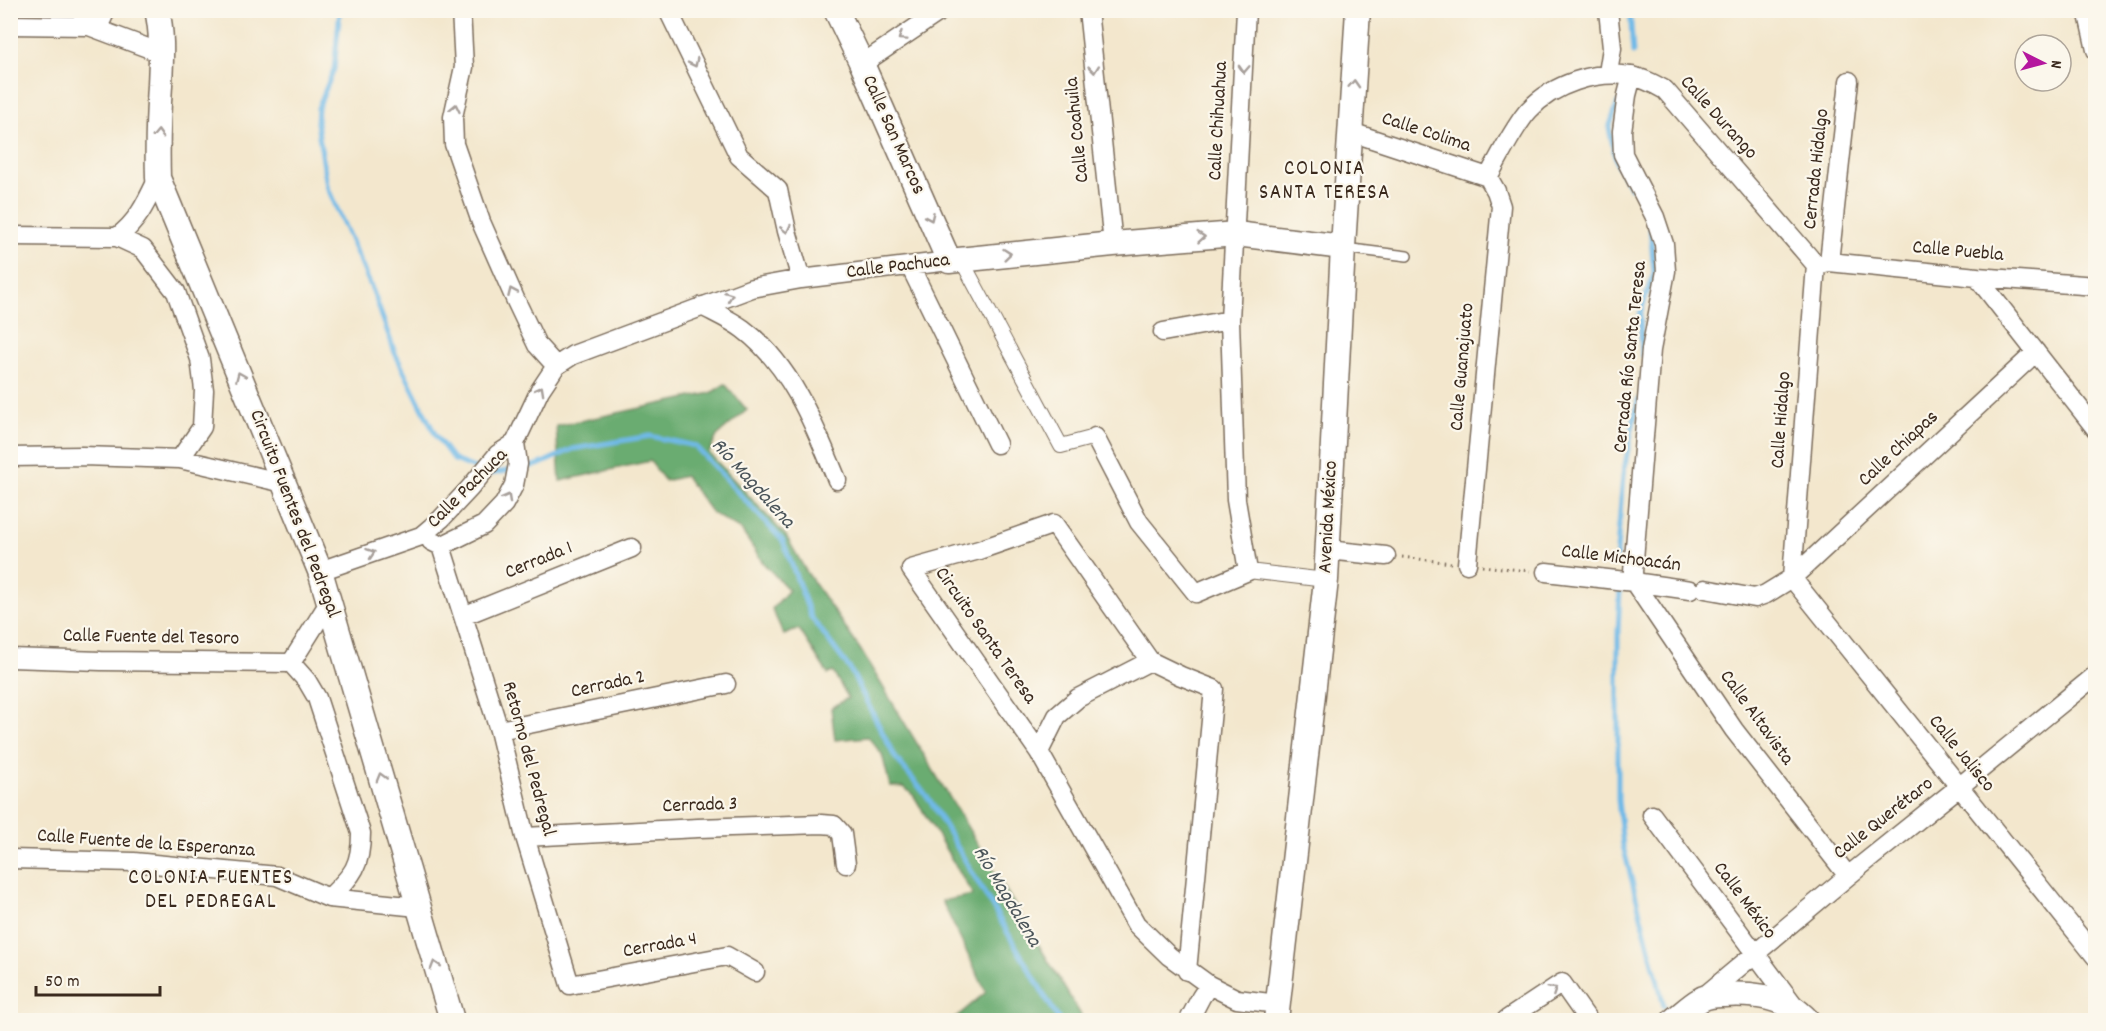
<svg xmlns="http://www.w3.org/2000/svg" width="2106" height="1031" font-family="Dekko,sans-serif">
<rect width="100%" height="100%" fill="#fbf7ec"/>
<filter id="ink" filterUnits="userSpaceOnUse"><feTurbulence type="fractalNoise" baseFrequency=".0167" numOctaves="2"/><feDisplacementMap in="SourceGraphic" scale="12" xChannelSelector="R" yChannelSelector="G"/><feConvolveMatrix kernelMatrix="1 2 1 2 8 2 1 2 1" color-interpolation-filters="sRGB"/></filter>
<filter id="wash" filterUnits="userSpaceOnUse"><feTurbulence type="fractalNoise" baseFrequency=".008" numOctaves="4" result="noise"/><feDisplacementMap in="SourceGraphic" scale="24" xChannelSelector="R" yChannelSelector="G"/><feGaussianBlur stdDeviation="1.35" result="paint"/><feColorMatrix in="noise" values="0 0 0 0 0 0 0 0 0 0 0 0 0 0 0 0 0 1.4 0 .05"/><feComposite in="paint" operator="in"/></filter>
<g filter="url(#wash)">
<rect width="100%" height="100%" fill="#f3e7cd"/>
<!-- forest -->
<path fill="#6aac71" stroke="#526b48" stroke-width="1.5" d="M725,384L747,410L717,436L709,453L786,536L806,571L860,649L1084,1020H953L986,992L942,901L973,895L914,796L904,787L890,786L882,754L868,737L835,740L831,708L848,698L833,672L828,674L799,629L784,635L772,609L789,590L764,564L741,530L712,513L685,476L665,481L650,461L560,481L556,426L711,393Z"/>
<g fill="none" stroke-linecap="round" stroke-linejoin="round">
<!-- stream -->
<path stroke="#6fb9e7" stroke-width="5" d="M340,10L334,69L318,108L317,123L327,186L373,291L395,353L436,436L454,460L480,470
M1630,10L1633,53
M1618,102L1609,128L1617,164L1631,188
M1642,355L1640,314L1654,273L1650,226
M522,468L538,465L573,449L650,436L695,446L783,541L811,617L850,669L895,757L929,799L1059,1020
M489,474L513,470
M1616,563L1623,475L1638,400
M1620,590L1618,632V800L1623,846L1664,1006"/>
</g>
</g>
<g filter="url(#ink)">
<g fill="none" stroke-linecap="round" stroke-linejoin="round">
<!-- service casing -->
<g stroke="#7b6c5b" stroke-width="12">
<path id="service" d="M1344,248L1407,256"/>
</g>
<!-- pedestrian casing -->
<g stroke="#7b6c5b" stroke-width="16">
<path id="pedestrian" d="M961,259L1061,446L1095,437
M1248,571L1326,580"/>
</g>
<!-- minor casing -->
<g stroke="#7b6c5b" stroke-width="21">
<path id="minor" d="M461,10L464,67L453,117L454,144L481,222L516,301L537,345L556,366
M668,10L739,156L778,190L787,231L801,279
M1088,10L1113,244
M2087,10L2096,50
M10,25L89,26L161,53
M89,26L102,19L106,10
M862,64L942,10
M1608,73L1612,48L1608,10
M1632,76L1627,95L1622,131L1623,154L1655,217L1664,244L1666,271L1651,350L1633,572L1634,582L1734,730L1848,876
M1351,132L1488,177
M1488,177C1499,158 1515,125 1529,110C1553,84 1596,70 1631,76C1643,78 1654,84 1665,90L1816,265
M10,236L117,237C138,222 147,201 158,178
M117,237L143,249L176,292L200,359L204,390L202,427L180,459
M1829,262L1849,81
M1816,265L1829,262L1977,277L2096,286
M910,266L997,444
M1977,277L2096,429
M702,306C715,313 731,320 743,329C791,365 815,426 837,480
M1163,332L1230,320
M1095,437L1139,522L1196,593L1248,571L1236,500L1230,320L1246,10
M10,457L82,456L180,459L284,483
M431,541L441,546L484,525L504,504L514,485L518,464L515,443
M441,546L499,730L525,837L570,985L727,956L755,972
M1327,550L1386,556
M1467,564L1501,206L1496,191L1488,177
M320,571L421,536L441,519L470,488L498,454L515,443L540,390L556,366L573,355L752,288L801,279L949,261
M1546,572L1634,582L1690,590
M1792,578L2096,957
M1792,578L1816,265
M1705,589L1755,598L1766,594L1792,578L2036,352
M463,616L632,548
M10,658L101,661L291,663L307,681L317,698L361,833C361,868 352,875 329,898
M291,663L330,601
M499,730L726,684
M1039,752L1057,716L1078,698L1150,661
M1652,815L1796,1008
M525,837L698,828L821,824L834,825L842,834L846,864
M10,859L134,862L277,876L329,898L418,907
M1187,971L1214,689L1181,676L1150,661L1054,524L979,550L911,569L1039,752L1136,924L1169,956L1209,985L1237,999L1278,1004
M1702,998L1848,876L1959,787L2096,675
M1189,1020L1201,997L1209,985
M1506,1020L1562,983L1588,1020"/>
</g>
<!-- tertiary casing -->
<g stroke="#7b6c5b" stroke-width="27">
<path id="tertiary" d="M157,10C163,35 161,60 160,85C158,116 157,147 158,178L320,571L452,1020
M836,10L862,64L949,261L1113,244L1236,234L1343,247
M1276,1020L1326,580L1343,247L1358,10
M1674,1020C1682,1014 1691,1005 1700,1000C1706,996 1716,995 1723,995C1752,993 1786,996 1807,1020"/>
</g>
<!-- path -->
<path stroke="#7b6c5b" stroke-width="3" stroke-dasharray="1.5 4.5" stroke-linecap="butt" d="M1402,557L1452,563
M1482,566L1530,571"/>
<!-- service -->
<use href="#service" stroke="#fff" stroke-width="9"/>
<!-- pedestrian -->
<use href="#pedestrian" stroke="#fff" stroke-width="14"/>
<!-- minor -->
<use href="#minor" stroke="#fff" stroke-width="18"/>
<!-- tertiary -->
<use href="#tertiary" stroke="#fff" stroke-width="24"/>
</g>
<!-- one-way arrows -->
<defs><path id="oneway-chevron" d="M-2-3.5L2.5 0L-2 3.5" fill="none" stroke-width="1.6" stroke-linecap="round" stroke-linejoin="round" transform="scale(1.5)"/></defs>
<g stroke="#a79f9a">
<use href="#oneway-chevron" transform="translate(902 37) rotate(146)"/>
<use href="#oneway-chevron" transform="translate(694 63) rotate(64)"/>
<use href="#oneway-chevron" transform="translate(1094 69) rotate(84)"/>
<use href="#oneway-chevron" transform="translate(1244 69) rotate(93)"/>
<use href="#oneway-chevron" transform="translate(1354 84) rotate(-87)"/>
<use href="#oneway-chevron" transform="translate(455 108) rotate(-78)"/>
<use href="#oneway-chevron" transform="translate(158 134) rotate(-88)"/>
<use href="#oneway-chevron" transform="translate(930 217) rotate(66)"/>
<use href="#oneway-chevron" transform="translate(786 229) rotate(77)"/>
<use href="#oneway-chevron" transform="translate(1201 237) rotate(-4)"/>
<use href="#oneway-chevron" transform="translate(1007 254) rotate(-6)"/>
<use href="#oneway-chevron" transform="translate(512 292) rotate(-114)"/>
<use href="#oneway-chevron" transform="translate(729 296) rotate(-20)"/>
<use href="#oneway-chevron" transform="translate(240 376) rotate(-113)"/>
<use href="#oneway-chevron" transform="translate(540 390) rotate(-61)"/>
<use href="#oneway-chevron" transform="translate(507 498) rotate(-61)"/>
<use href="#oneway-chevron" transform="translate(371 553) rotate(-19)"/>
<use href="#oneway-chevron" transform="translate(381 777) rotate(-106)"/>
<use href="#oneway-chevron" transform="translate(435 965) rotate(-107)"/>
<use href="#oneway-chevron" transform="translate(1553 990) rotate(-33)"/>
</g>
</g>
<g text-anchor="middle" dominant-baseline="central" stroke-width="4.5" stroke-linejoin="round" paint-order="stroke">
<!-- street labels -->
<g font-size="20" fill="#3b2a1e" stroke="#fbf7ec">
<text transform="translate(1718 118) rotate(48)">Calle Durango</text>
<text transform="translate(1219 121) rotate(-87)">Calle Chihuahua</text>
<text transform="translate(1078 130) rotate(-96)">Calle Coahuila</text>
<text transform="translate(1426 133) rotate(18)">Calle Colima</text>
<text transform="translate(893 135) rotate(66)">Calle San Marcos</text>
<text transform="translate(1817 169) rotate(-84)">Cerrada Hidalgo</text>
<text transform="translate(1958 252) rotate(5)">Calle Puebla</text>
<text transform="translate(898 267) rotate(-7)">Calle Pachuca</text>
<text transform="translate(1631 357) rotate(-84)">Cerrada Río Santa Teresa</text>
<text transform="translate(1463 367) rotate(-85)">Calle Guanajuato</text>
<text transform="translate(1782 420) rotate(-86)">Calle Hidalgo</text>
<text transform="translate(1899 449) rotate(-43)">Calle Chiapas</text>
<text transform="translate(468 489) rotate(-45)">Calle Pachuca</text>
<text transform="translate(294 514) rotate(69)">Circuito Fuentes del Pedregal</text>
<text transform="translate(1329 517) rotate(-87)">Avenida México</text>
<text transform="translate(1621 559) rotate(7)">Calle Michoacán</text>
<text transform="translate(539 561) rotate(-22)">Cerrada 1</text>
<text transform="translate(985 636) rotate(55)">Circuito Santa Teresa</text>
<text transform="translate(151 638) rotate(1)">Calle Fuente del Tesoro</text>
<text transform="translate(608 685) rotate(-12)">Cerrada 2</text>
<text transform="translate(1756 718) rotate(54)">Calle Altavista</text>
<text transform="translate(1961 754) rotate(51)">Calle Jalisco</text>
<text transform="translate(528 759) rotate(75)">Retorno del Pedregal</text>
<text transform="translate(700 806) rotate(-2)">Cerrada 3</text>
<text transform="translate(1884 819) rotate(-38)">Calle Querétaro</text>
<text transform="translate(146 844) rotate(4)">Calle Fuente de la Esperanza</text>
<text transform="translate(1744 901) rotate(53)">Calle México</text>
<text transform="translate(660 946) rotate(-10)">Cerrada 4</text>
</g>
<!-- neighbourhood labels -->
<g font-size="21" letter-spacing="1.5" fill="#3b2a1e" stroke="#fbf7ec">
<text x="1325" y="170">COLONIA<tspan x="1325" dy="24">SANTA TERESA</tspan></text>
<text x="211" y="879">COLONIA FUENTES<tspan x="211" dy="24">DEL PEDREGAL</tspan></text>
</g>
<!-- water labels -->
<g font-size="21" font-style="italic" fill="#4b555a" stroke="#fbf7ec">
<text transform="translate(752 484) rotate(48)">Río Magdalena</text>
<text transform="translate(1006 897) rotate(59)">Río Magdalena</text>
</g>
</g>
<!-- margin -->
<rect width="2106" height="1031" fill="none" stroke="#fbf7ec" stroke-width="36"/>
<!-- north arrow -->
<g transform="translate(2043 63) rotate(96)"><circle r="28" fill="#fbf7ec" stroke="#aea59a" stroke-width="1.5"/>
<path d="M0-4.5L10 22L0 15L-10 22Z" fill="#b5179e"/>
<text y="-9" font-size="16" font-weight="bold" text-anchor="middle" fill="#3b2a1e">N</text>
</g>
<!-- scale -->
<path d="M36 986v9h124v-9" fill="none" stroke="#3b2a1e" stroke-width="3"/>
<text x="45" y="986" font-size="18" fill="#3b2a1e" stroke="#fbf7ec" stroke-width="4.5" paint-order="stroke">50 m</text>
</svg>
